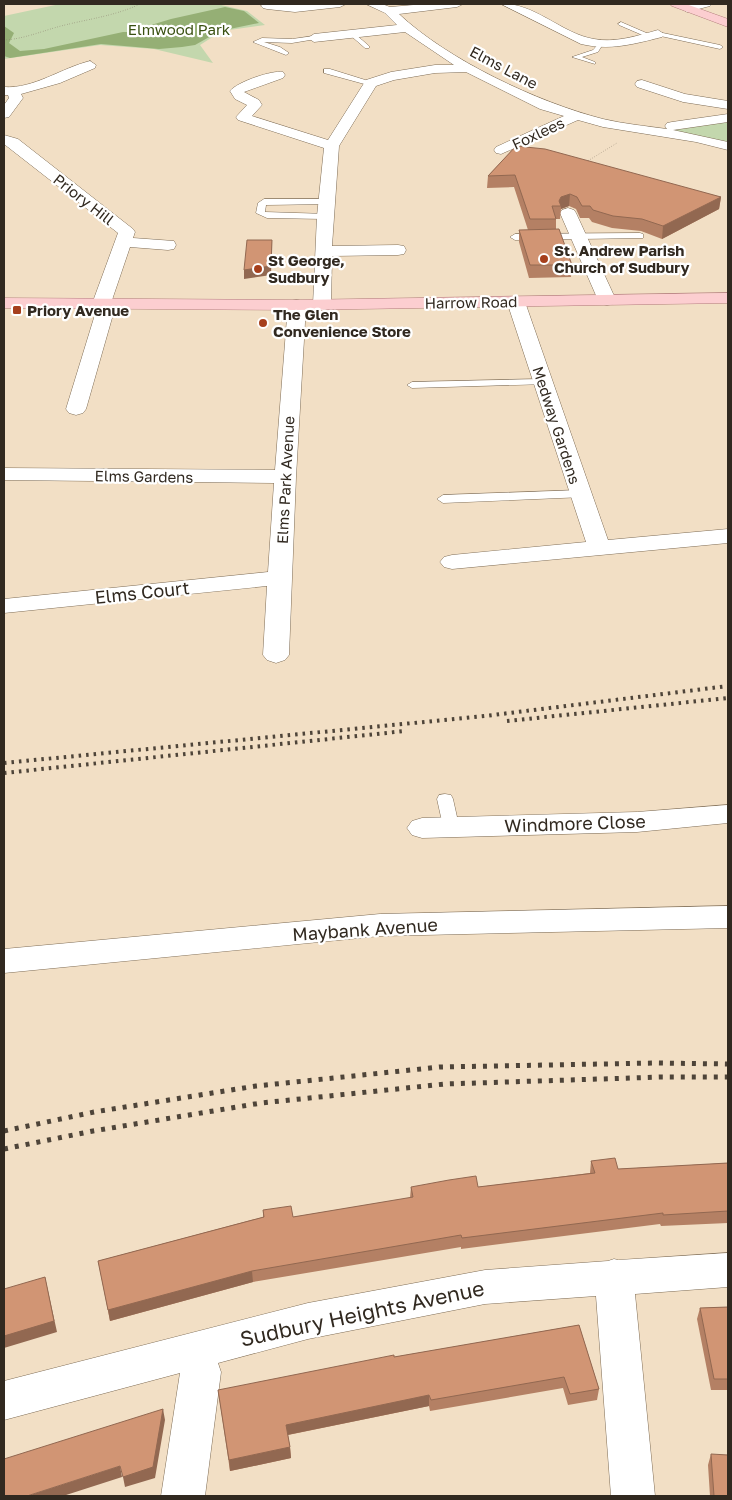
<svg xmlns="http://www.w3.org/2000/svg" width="732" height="1500" font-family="'Golos Text',sans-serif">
<rect width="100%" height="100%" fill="#f2dfc5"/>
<!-- green -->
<path fill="#c3d7ad" d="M60,4H217L247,11L265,25L222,31L200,45L213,63L154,49L100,45L4,59V16Z
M728,121V142L662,129L699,126Z"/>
<!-- forest -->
<path fill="#95af75" d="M225,7L244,11L259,23L220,31L195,45L182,47L159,49L101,44L10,58L4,56V26L14,33L9,43L20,51L44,49L123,32H128L171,19Z"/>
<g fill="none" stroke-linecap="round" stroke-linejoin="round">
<!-- service casing -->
<g stroke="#7f6d56" stroke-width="1">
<path id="service" d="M621,22L651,35L652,36L647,37L619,25L618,24Z
M658,32L720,45L723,47L720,49L656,35L655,34Z
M350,33H354L369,46V48H365L350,35Z
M314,36L316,37V39L292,43L264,42L280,47L289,53L286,55L253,42L262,38L292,39Z
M600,42L603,44L598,52L582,57L595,62V64L572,57L593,50Z
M324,69H330L375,83L368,85L324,73Z
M326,199L330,202L329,204L266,205L265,212L328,214V218L325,219L267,218L256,213L258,203L264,199Z
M640,233L643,234V238L515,240L510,237L515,234Z
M543,379L548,382L547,384L412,388L407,385L412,382Z
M580,490L584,491L586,494L584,497L443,503L437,499L443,495Z
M445,794L451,795L453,799L459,826L457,830L451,831L445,830L443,826L437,799L439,795Z"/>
</g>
<!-- minor casing -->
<g stroke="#7f6d56" stroke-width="1">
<path id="minor" d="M263,4H346L340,7L295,12L267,9L263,8L261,6Z
M366,4H382L390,7L425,4H463L457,7L399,14C448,60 537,102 603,119C624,124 646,126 667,129L665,126L667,123L672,122L728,114V122L673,130L728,142V150L696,142L603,127L578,120L501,154L496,153L494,150L496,147L564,116L540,109L466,72L435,73L394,80L376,86L339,146L332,246L398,245L404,246L406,250L404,254L398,255L332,256L331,305L328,309L322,310L316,309L313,305L317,216L324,148L238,120L236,117L247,105L235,99L230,91C237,82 272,70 283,72L285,75L283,78L244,92L259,100L262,105L252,116L328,140L366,80L391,72L435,65H454L405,32L314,42L308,38L314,34L397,25L385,13Z
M501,4C534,2 562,34 594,39C615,43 637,36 658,30L664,34L662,37C634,44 610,51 581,44Z
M691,4H712L710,6L687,12L681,8L683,6Z
M90,61L96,65L95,68L60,83L21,94L23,98L9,117L4,118V105L9,98L8,95H4V87C34,89 61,68 90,61Z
M642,80L685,94L728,101V109L683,102L637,87L635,84L637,81Z
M4,135L18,139L133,229L135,232L133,238L174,241L176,245L174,249L168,250L130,247L112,300L116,304L86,409L83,413L76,415L69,413L66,409L97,308L92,304L118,233L4,144Z
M568,208L574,210L576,213L616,300L613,304L607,305L601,304L598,300L560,213L562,210Z
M516,297L522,298L525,302L608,540L728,529V543L452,569L444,567L440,562L444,557L452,555L586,542L507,302L510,298Z
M297,300L303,301L306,305L296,477L289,655L285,660L276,663L267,660L263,655L267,586L4,613V599L268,572L274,483L4,480V468L275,470L288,305L291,301Z
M728,805V823L637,832L422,838L412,835L407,828L412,821L422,818L637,812Z
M728,906V928L380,936L4,973V949L380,914Z
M728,1253V1287L635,1294L655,1496H611L596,1296L485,1304L308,1339L218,1363L221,1372L205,1496H161L180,1373L4,1420V1381L308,1303L485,1270L608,1261L614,1259L618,1260Z"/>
</g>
<!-- primary casing -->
<g stroke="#b47f7e" stroke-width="1">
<path id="primary" d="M670,4H686L728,19V27L672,6Z
M728,293V303L297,310L4,308V298L297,300Z"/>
</g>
<!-- path -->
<path stroke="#8c7f6e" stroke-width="1" stroke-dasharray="0.5 2" stroke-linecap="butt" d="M4,40C24,39 42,31 61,26C88,19 115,16 140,4
M586,162L617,143"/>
<!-- service -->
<use href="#service" fill="#fff" fill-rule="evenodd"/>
<!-- minor -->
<use href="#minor" fill="#fff" fill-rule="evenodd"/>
<!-- primary -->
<use href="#primary" fill="#fcced0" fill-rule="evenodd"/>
<!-- rail-far1 -->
<path stroke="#4e4439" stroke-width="4" stroke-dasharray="2.5 5" stroke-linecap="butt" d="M507,721L728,698
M4,763L485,716L728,686
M4,773L405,731"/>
<!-- rail -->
<path stroke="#4e4439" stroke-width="5" stroke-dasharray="4 7" stroke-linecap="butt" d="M4,1131L94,1112L256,1086L440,1067L656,1063L728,1064
M4,1149L93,1131L261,1103L445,1084L662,1077H728"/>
</g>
<!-- wall -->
<path fill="#b48064" d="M516,146L721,197L719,209L662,239L641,231L612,228L592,222L589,218H580L576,209L569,206L561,209L560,219H556V229L572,265L571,277L529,278L519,242V230H528L514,187L487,188L488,176Z
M591,1161L618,1169L728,1163V1223L661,1226L660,1224L461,1249V1247L253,1282L110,1321L98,1261L263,1217V1210L293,1217L410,1198L411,1187H478L590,1173Z
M728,1307V1390H711L697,1319L700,1308Z
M579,1325L599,1389L597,1400L568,1405L563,1388L430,1411L429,1406L288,1435L290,1447L291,1458L230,1471L218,1390L394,1357Z
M711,1454L728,1496H710L708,1465Z"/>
<!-- shaded-wall -->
<path fill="#926851" d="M570,194L569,206L561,209V206L559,201L561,197Z
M721,197L719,209L662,239L663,226Z
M272,240L271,275L244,279V270Z
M252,1271L253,1282L110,1321L108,1310Z
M45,1277L57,1332L4,1348V1336Z
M429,1395V1406L287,1435L286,1425Z
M163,1409L165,1420L155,1478L125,1487L123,1477Z
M290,1447L291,1458L230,1471L229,1460Z
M120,1466L122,1477L63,1496H27Z"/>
<!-- building -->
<path fill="#d19574" stroke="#926851" d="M516,146L545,149L721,197L663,226L642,219L613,216L593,210L590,206H582L577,197L570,194L561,197L559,201L561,206H552L556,219H530L515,175L488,176Z
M559,229L572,265H530L519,230Z
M247,240H272L271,266L244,270Z
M615,1158L618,1169L728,1163V1211L663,1215V1213L462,1238L461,1235L252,1271L108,1310L98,1261L264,1217L263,1210L291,1206L293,1217L413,1197L411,1187L449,1180L476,1176L478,1187L595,1173L591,1161Z
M45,1277L54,1321L4,1336V1289Z
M728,1307V1379H714L700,1308Z
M579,1325L599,1389L570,1394L564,1377L431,1400L429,1395L286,1425L290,1447L229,1460L218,1390L394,1355V1357Z
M163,1409L153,1467L123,1477L120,1466L27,1496H4V1459Z
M711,1454L728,1455V1496H714Z"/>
<!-- markers -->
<g fill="#a63f1c" stroke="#fff" stroke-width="2">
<circle cx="544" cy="259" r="5"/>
<circle cx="258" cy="269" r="5"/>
<rect x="12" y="305" width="10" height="10" rx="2.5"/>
<circle cx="263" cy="323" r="5"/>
</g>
<g text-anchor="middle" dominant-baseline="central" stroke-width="4.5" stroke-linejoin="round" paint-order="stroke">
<!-- far-park labels -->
<g font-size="15" fill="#3a5112" stroke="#fff">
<text x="179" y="29">Elmwood Park</text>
</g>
<!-- far-street labels -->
<g font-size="15" fill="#312920" stroke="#fff">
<text transform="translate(504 67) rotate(28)">Elms Lane</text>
<text transform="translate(538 133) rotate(-25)">Foxlees</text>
<text transform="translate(84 199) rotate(38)">Priory Hill</text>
<text transform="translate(471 302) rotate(-1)">Harrow Road</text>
<text transform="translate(557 425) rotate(72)">Medway Gardens</text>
<text transform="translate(144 476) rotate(1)">Elms Gardens</text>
<text transform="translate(285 480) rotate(-87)">Elms Park Avenue</text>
</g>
<!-- far-poi labels -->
<g font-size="15" font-weight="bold" fill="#312920" stroke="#fff" text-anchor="start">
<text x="554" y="250">St. Andrew Parish<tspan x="554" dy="17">Church of Sudbury</tspan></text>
<text x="268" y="260">St George,<tspan x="268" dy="17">Sudbury</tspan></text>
<text x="27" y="310">Priory Avenue</text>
<text x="273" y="314">The Glen<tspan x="273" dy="17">Convenience Store</tspan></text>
</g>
<!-- street labels -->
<g font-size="18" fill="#312920" stroke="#fff">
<text transform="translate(142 592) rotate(-6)">Elms Court</text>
<text transform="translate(575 823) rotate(-2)">Windmore Close</text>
<text transform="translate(365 929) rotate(-4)">Maybank Avenue</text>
</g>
<!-- near-street labels -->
<g font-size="21" fill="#312920" stroke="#fff">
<text transform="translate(362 1313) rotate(-12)">Sudbury Heights Avenue</text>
</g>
</g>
<!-- border -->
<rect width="732" height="1500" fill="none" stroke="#312920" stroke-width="10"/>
</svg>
